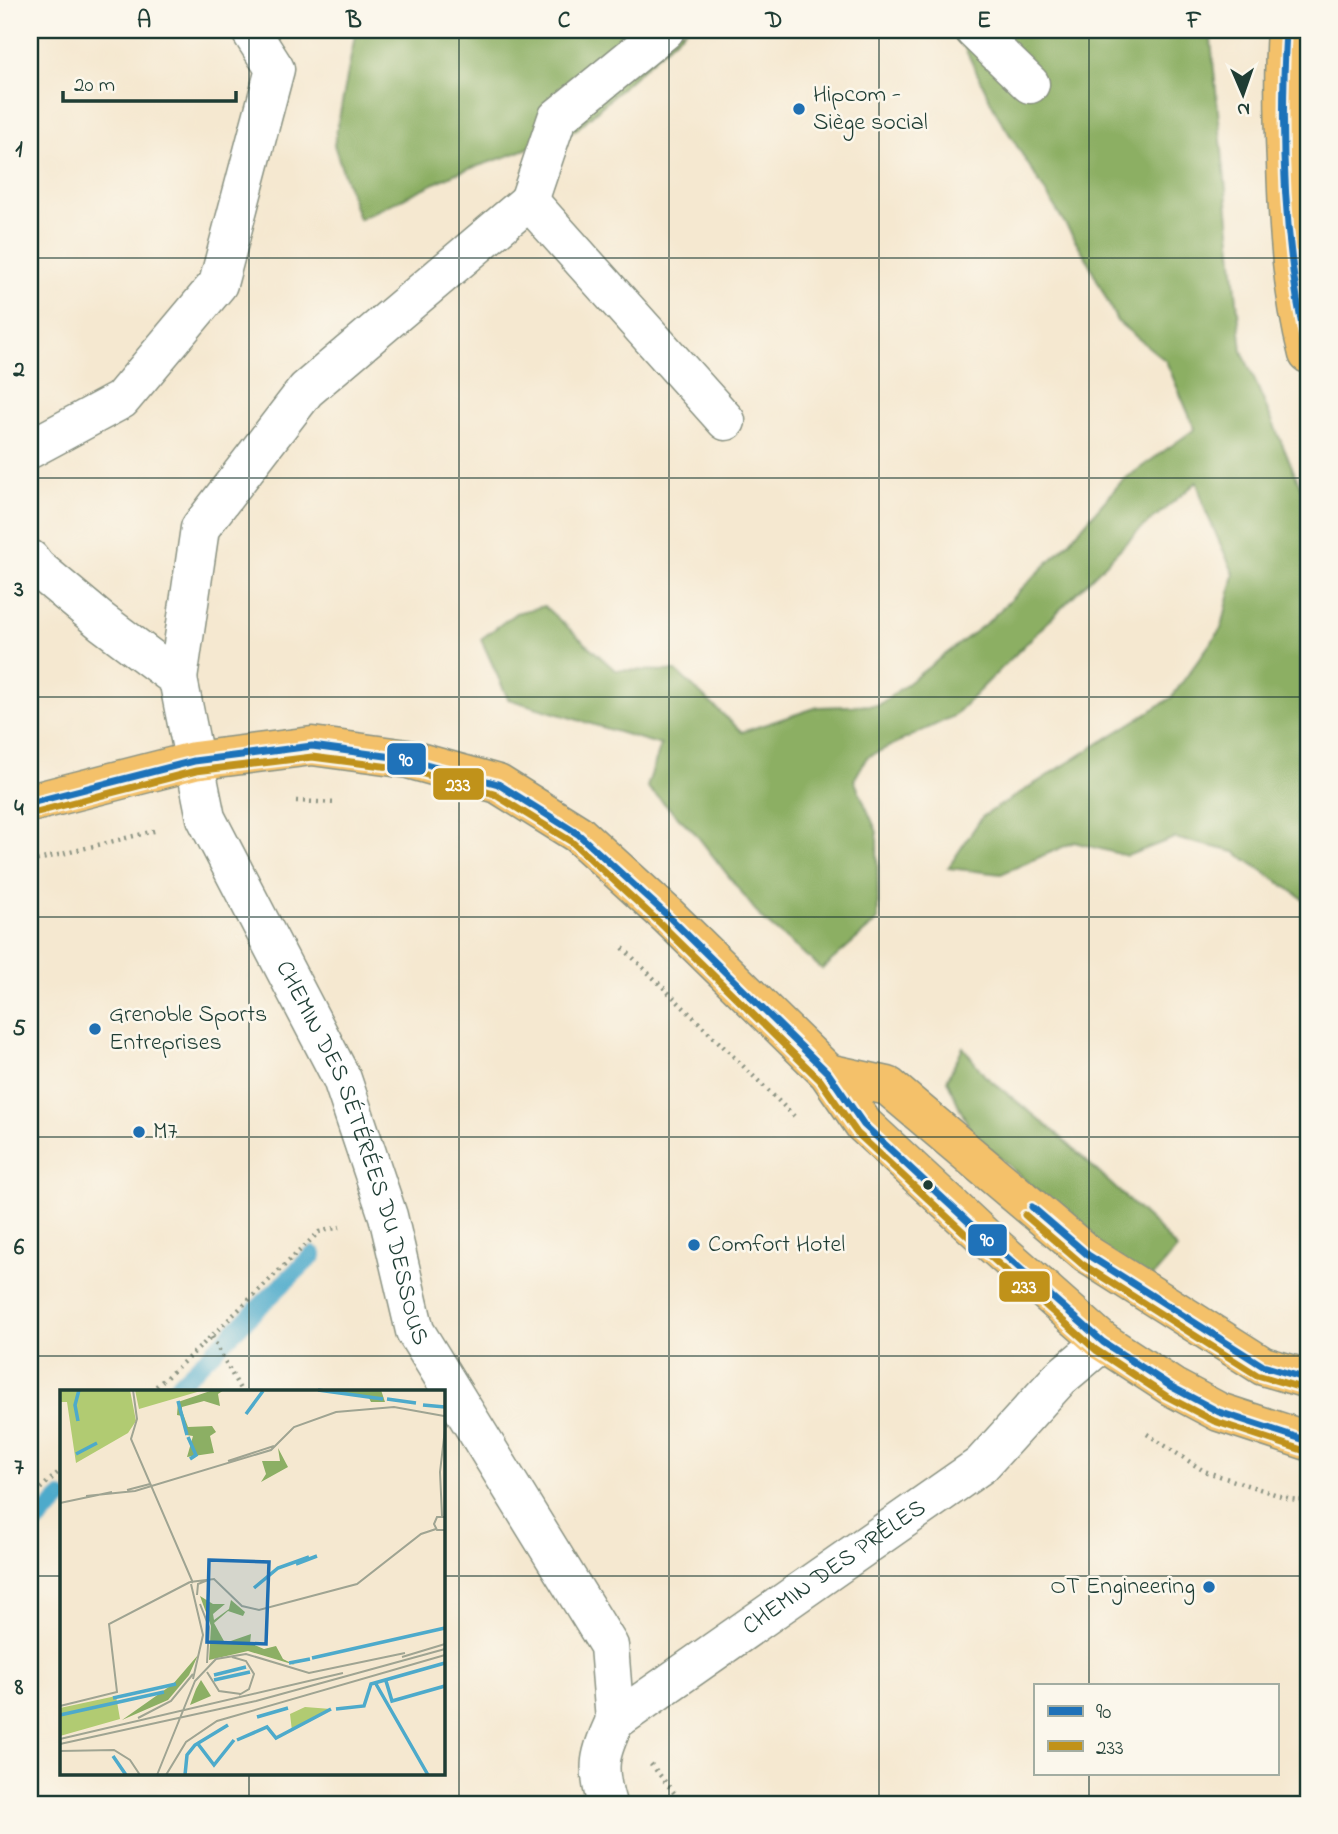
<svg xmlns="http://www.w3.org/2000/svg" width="1338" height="1834" font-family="'Indie Flower',sans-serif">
<rect width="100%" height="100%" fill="#fbf7ec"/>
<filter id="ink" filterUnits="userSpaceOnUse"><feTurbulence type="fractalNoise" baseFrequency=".0143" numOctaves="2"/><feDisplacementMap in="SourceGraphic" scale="14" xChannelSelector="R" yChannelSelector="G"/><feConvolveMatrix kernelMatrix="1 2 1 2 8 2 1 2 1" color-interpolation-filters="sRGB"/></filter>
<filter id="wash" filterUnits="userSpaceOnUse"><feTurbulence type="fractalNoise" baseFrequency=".00686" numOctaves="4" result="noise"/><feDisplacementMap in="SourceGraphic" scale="28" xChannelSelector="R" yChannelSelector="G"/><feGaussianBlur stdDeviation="1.57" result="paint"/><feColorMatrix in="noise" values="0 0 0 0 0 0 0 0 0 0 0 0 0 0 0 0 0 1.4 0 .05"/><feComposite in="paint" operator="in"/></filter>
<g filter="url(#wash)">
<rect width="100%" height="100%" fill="#f5e8d0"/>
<!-- forest -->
<path fill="#8caf64" stroke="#56764c" stroke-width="2" d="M356,30H685L577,129L508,156L454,174L359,219L334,145Z
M956,30H1210L1242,351L1308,504V906L1305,900L1235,852L1174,838L1127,856L1074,842L1001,874L948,868L982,817L1171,698L1222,627L1234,574L1206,512L1197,482L1136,533L954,716L867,757L854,780L877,832L878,920L822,969L762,919L695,833L647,787L661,745L508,699L481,639L516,613L544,606L615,670L676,671L742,732L818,707L879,705L989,621L1069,542L1122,481L1195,429L1166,361L1117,321L1087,259L997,114Z
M963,1047L985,1076L1055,1132L1153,1223L1177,1249L1150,1280L1128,1273L971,1132L947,1080Z"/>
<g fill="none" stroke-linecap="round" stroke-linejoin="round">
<!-- stream -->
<path stroke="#4daacb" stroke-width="18" d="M172,1391L313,1255
M30,1529L61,1498"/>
</g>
</g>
<g filter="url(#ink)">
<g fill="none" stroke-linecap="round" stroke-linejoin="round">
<!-- minor casing -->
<g stroke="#8a9282" stroke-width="41">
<g id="minor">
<path d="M974,30L1030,84"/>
<path d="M529,201L557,118L665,30"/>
<path d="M30,449L121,400L218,284L275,69L250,30"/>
<path id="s1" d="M30,559L36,567L102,622L178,679L206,818L342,1079L388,1216L415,1331L609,1646L615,1721"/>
<path d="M178,679L200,528L306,390L529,201L726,421"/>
<path id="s2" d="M607,1804C596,1768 599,1754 615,1721L981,1465L1060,1378L1103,1342"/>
</g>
</g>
<!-- major casing -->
<g stroke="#8a9282" stroke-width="41">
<path id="major" d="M30,803L194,761L312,746L408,759L498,784L578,834L668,916L828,1073L864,1125L991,1243L1103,1342L1172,1387L1219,1412L1308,1441
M828,1073L888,1086L1088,1255L1263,1366L1308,1379"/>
</g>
<!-- highway casing -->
<g stroke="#8a9282" stroke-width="41">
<path id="highway" d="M1286,30C1283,75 1284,119 1286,163C1288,227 1292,293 1308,354"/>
</g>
<!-- path -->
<path stroke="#8a9282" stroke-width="4.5" stroke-dasharray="2 5" stroke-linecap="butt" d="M296,801L337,803
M30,862L158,830
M623,948L794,1116
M212,1337L241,1391
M151,1391L199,1348L319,1232L340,1227
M1147,1434L1204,1471L1290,1499L1308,1501
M30,1498L61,1470
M651,1764L683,1804"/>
<!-- minor -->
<use href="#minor" stroke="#fff" stroke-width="38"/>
<!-- major -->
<use href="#major" stroke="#f4c16a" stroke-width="38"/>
<!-- highway -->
<use href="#highway" stroke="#f4c16a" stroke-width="38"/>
<!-- bus-1 casing -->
<g stroke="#fbf7ec" stroke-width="12">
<path id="bus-1" d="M1286,30C1280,136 1284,251 1308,354
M30,803L194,761L312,746L408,759L498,784L578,834L668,916L828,1073L864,1125L991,1243L1103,1342L1172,1387L1219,1412L1308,1441
M1032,1207L1088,1255L1263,1366L1308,1379"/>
</g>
<!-- bus-2 casing -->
<g stroke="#fbf7ec" stroke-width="12">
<path id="bus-2" d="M33,813L196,771L312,757L406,769L494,794L572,842L661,924L820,1080L857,1133L984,1251L1096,1350L1166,1396L1214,1421L1305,1451
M1025,1215L1082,1264L1257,1375L1305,1389"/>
</g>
<!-- bus-1 -->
<use href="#bus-1" stroke="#1f72b9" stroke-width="7"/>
<!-- bus-2 -->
<use href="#bus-2" stroke="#c0921a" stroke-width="7"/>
</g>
</g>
<!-- grid -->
<path fill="none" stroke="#1f3d34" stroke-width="2" stroke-opacity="0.55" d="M249,30V1391M459,30V1804M669,30V1804M879,30V1804M1089,30V1685M30,258H1308M30,478H1308M30,697H1308M30,917H1308M30,1137H1308M30,1356H1308M30,1576H61M443,1576H1308M249,1773V1804M1089,1773V1804"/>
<!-- markers -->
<g fill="#1f6fb2" stroke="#fbf7ec" stroke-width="2.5">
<circle cx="799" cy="109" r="7"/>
<circle cx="95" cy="1029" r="7"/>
<circle cx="139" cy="1132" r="7"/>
<circle cx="694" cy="1245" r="7"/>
<circle cx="1209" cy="1587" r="7"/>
</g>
<circle fill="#1f3d34" stroke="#fbf7ec" stroke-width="2.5" cx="928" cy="1185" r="6"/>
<g text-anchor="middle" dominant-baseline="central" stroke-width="5" stroke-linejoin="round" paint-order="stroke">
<!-- poi labels -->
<g font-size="24" fill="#1f3d34" stroke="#fbf7ec" text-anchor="start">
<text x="813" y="95">Hipcom -<tspan x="813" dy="28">Siège social</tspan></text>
<text x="109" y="1015">Grenoble Sports<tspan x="109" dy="28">Entreprises</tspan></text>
<text x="153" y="1132">M7</text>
<text x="708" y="1245">Comfort Hotel</text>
<text x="1195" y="1587" text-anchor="end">OT Engineering</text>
</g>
<!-- street labels -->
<g font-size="24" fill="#1f3d34" stroke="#fbf7ec">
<text stroke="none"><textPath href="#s1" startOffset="700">CHEMIN DES SÉTÉRÉES DU DESSOUS</textPath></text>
<text stroke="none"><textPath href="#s2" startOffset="354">CHEMIN DES PRÊLES</textPath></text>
</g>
</g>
<!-- overview -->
<g transform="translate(60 1390)">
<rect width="385" height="385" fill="#f5e8d0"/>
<path d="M0,0H70L76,31L68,43L16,73L7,12H0ZM75,0H144L79,19ZM56,306L60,329L0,346V318ZM245,317L271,319L232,341L230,324Z" fill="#b1cb72"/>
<path d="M153,0H164L158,4L160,16L144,11L122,17V21L128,37L152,36L156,42L150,46L154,63L127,67L133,46L126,45L122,26L117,25L118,12ZM258,0H321L325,12H311L308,6ZM218,58L228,77L201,92L206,84L202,71H220ZM140,206L153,214H165L153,224L154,230L169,219L171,210L185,222L183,226L168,221L154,233L165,253L191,244L190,253L204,259L216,256L223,269L235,275L188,261L149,270L151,236ZM138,265L129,285L108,310L62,330L113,294ZM141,290L151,306L130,315L136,299Z" fill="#8caf64"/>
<path fill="none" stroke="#4daacb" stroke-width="3.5" d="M258,0L323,9M327,9L356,13M118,11L127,45M363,15L385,17M186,24L203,1M18,31L15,15L19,0M128,47L136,65L130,69M16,64L37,53M236,174L257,166M194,198L218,178L249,167M252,268L385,238M229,273L250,269M154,285L186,277M154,290L190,282M326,291L332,311L385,296M316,294L368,385M53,308L116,294M276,319L304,316L311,294L385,273M0,325L104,302M197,327L228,318M177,350L207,337L216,348L271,319M138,354L154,375L174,350M53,366L66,385M125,385L127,365L135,355L168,335"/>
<path fill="none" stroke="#9fa492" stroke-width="2" d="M73,0L77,29L71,49L133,193M168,71L214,56M67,100L90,94M26,106L75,101L211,60L234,37L276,22L334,17L384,26M0,113L52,102M382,126L380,82L385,39M385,127H377L374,134L377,140H385M130,192L154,189L182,216L199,220L297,194L361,144L376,139M131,194L143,245L133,289M137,205L138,194L148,190M140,214L149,237L147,273M172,267L186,271L194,284L189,299L179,305M342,267L385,254M147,282L159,301L181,304M0,316L57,302L49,234L130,192M78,328L111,311L133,284M0,349L283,283M0,354L196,311L385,259M0,361L54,360L70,370L80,385M97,385L135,291L156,269L186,264L249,283L345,263M106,385L126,352L157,331L385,265"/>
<path fill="#1f6fb2" fill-opacity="0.15" stroke="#1f6fb2" stroke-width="3.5" d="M149,170L209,172L206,254L147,252Z"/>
<rect width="385" height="385" fill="none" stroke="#1f3d34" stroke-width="3.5"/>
</g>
<g stroke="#fbf7ec" stroke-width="2.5">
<rect x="386" y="742" width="41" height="34" rx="7" fill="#1f72b9"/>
<rect x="432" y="767" width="53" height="34" rx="7" fill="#c0921a"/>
<rect x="967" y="1223" width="41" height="34" rx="7" fill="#1f72b9"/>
<rect x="998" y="1270" width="53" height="33" rx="7" fill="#c0921a"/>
</g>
<g font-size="19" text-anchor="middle" font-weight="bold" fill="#fff">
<text x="406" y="766">90</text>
<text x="458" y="791">233</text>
<text x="987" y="1246">90</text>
<text x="1024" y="1293">233</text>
</g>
<!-- margin -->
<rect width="1338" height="1834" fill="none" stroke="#fbf7ec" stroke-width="77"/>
<!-- legend -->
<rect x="1034" y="1684" width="245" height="91" fill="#fbf7ec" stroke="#a3ada2" stroke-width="2"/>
<rect x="1048" y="1706" width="35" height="10" fill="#1f72b9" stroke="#a3ada2" stroke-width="2"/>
<text x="1096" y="1718" font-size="21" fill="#1f3d34">90</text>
<rect x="1048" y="1741" width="35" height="10" fill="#c0921a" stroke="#a3ada2" stroke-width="2"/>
<text x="1096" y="1754" font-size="21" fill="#1f3d34">233</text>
<!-- north arrow -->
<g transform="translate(1243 94) rotate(178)" stroke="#fbf7ec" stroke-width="5" paint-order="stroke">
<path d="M0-5L12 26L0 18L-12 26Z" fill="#1f3d34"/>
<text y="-10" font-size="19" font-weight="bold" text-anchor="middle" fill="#1f3d34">N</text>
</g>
<!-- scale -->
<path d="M63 91v10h173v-10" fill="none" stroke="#1f3d34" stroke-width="3.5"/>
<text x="74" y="91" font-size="21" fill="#1f3d34" stroke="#fbf7ec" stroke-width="5" paint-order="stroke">20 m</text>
<rect x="38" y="38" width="1262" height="1758" fill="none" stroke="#1f3d34" stroke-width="2.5"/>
<g font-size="23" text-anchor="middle" font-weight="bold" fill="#1f3d34">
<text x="144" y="27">A</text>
<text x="354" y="27">B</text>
<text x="564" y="27">C</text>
<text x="774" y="27">D</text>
<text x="984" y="27">E</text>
<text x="1194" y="27">F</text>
<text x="19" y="156">1</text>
<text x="19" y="376">2</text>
<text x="19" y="596">3</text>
<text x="19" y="815">4</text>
<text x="19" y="1035">5</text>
<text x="19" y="1254">6</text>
<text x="19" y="1474">7</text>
<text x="19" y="1694">8</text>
</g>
</svg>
